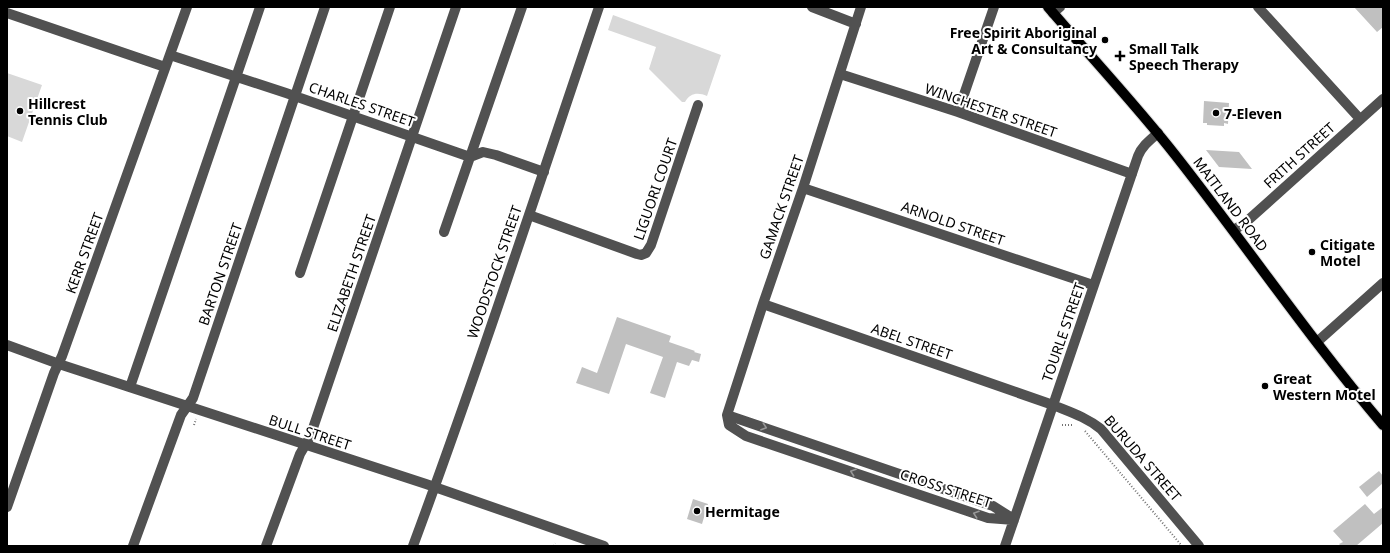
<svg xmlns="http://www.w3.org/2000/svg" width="1390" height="553" font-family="'Noto Sans',sans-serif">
<rect width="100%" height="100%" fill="#fff"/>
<!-- green -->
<path fill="#d8d8d8" d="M613,15L721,55L707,96C698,92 690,93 685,102H682L649,69L656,47L608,30Z
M7,73L42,85L22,142L7,136Z"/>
<!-- building -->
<path fill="#c0c0c0" d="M1354,7H1382L1383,27L1377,32Z
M1204,101L1229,103L1228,124L1224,123V126L1207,125V123H1203Z
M1206,150L1239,152L1252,169L1219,167Z
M617,317L671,336L669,342L695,351L694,352L701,354L699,362L692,360L689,366L677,362L665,398L650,393L663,357L626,344L609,394L576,383L582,367L597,373Z
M1379,471L1383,476V483L1367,497L1359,487Z
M693,499L708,504L702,524L687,519Z
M1365,504L1374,514L1383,507V523L1356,546H1341L1339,544L1343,542L1333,531Z"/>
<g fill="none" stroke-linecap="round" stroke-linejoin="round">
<!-- major casing -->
<g stroke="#dbdbdb" stroke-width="12">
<path id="major" d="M1048,7C1091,57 1136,105 1176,156C1246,245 1310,339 1383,425"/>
</g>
<!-- path -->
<path stroke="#737373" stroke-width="2" stroke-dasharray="1 2" stroke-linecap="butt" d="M194,425L196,419
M1062,425H1074
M1085,431L1182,546
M554,546L555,543"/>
<!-- minor -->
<path stroke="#515151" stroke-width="10" d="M812,7L856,24
M861,7L803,188L763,304L727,415L729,425L746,436L988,518L1014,520
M1258,7L1360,119
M7,13L165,67
M1053,13L1060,7
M170,55L286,93L470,157L483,152L496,155L544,172
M840,74L958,112L1132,174
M958,112L994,7
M803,188L1093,285
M529,215L637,254L641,255L646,253L651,245L698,105
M1234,230L1246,222L1383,99
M444,232L522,7
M300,273L390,7
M763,304L1053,405C1070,412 1086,417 1101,429L1199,546
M1317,342L1383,283
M7,345L59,364L426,484L604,546
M130,387L260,7
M727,415L993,506L1012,518
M7,507L54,373L62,356L187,7
M133,546L181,415L193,398L325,7
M266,546L300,454L310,437L456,7
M413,546C479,368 538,187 599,7
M1005,546L1138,156C1142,146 1150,140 1158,133"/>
<!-- major -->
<use href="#major" stroke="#000" stroke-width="10"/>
</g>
<!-- one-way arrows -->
<defs><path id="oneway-chevron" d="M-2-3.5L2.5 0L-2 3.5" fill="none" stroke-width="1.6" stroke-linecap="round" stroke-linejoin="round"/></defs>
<g stroke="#979797">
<use href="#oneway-chevron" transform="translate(764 427) rotate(19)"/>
<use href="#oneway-chevron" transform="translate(853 472) rotate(-161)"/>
<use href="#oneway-chevron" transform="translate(976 514) rotate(-161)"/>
</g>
<!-- markers -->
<g fill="#000" stroke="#fff" stroke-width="1.5">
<circle cx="1105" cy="40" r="4"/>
<path d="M1118 50h4v4h4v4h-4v4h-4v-4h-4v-4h4z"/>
<circle cx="20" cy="111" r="4"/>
<circle cx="1216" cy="113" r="4"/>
<circle cx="1312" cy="252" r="4"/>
<circle cx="1265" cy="386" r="4"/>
<circle cx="697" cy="511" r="4"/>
</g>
<g text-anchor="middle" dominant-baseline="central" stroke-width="4" stroke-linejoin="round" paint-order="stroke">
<!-- poi labels -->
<g font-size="14" font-weight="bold" fill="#000" stroke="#fff" text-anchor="start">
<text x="1097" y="32" text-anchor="end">Free Spirit Aboriginal<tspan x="1097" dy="16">Art &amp; Consultancy</tspan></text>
<text x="1129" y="48">Small Talk<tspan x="1129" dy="16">Speech Therapy</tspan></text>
<text x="28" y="103">Hillcrest<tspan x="28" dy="16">Tennis Club</tspan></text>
<text x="1224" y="113">7-Eleven</text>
<text x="1320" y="244">Citigate<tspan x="1320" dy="16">Motel</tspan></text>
<text x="1273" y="378">Great<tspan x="1273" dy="16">Western Motel</tspan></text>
<text x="705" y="511">Hermitage</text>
</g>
<!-- street labels -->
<g font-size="14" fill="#000" stroke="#fff">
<text transform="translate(362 104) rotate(19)">CHARLES STREET</text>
<text transform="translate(991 110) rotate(19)">WINCHESTER STREET</text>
<text transform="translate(1299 155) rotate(-42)">FRITH STREET</text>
<text transform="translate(655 189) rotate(-71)">LIGUORI COURT</text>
<text transform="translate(1231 204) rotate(53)">MAITLAND ROAD</text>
<text transform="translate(781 207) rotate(-71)">GAMACK STREET</text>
<text transform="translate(953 223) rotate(19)">ARNOLD STREET</text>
<text transform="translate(84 253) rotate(-70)">KERR STREET</text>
<text transform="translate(494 272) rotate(-71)">WOODSTOCK STREET</text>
<text transform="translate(351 273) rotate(-71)">ELIZABETH STREET</text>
<text transform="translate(220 274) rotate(-71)">BARTON STREET</text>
<text transform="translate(1063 332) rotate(-71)">TOURLE STREET</text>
<text transform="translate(912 341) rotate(19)">ABEL STREET</text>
<text transform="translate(310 432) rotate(18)">BULL STREET</text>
<text transform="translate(1143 458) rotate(49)">BURUDA STREET</text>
<text transform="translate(946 488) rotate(18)">CROSS STREET</text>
</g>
</g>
<!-- border -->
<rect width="1390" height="553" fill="none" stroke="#000000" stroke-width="16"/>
</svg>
